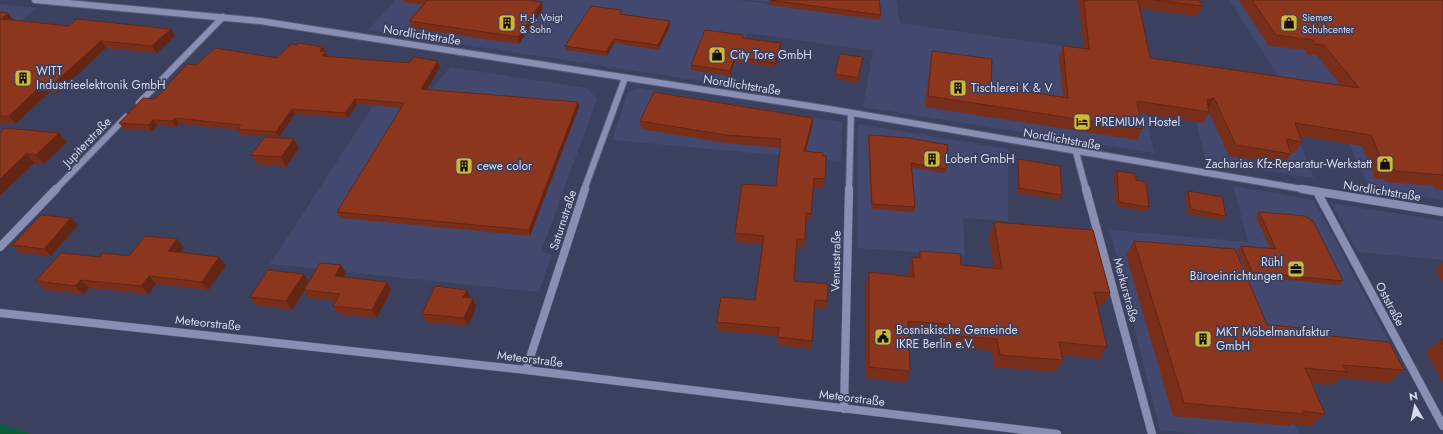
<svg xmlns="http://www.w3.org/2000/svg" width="1443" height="434" font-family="Jost,sans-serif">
<rect width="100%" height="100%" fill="#3b405f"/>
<!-- built -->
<path fill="#42486e" d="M396,0H738L769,4V2L749,0H896L900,23L1279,77L1229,0H1443V200L1369,188L1339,121L1289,114L1314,178L1206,162L1190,99L1142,93L1154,153L863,107L873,51L748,33L727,85L368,30Z
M0,4L37,8L0,38Z
M450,67L587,88L597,99L541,252L552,254L539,292L270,264L384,89L429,93Z
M637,88L842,122L841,161L612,140L628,92Z
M858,124L1008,149V221L963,218L965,256L858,248Z
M1233,186L1314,200L1390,343L1257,331L1299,434H1200L1160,430L1110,230L1248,242Z
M1331,203L1443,221V260L1358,252Z"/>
<!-- green -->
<path fill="#0c5d37" d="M0,424L30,434H0Z"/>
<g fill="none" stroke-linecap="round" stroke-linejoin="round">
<!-- minor-far1 casing -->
<g stroke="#595c76" stroke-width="8">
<path id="minor-far1" d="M35,0L260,21L829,109L1308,190
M139,103L223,17
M1076,152L1086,190
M55,190L126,117
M584,190L625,78
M849,190L851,113"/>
</g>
<!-- minor casing -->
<g stroke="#595c76" stroke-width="9">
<path id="minor" d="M1086,189L1152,434
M1302,189L1443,212
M1317,192L1443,426
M0,247L56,189
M0,313L526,370L1057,434
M526,370L585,189
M844,409L849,189"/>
</g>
<!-- minor-far1 -->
<use href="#minor-far1" stroke="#898fb3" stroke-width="6"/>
<!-- minor -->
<use href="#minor" stroke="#898fb3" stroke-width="8"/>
</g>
<!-- wall -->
<path fill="#792e1a" d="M402,0H528L543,9L519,44L411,28L409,21L424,5L403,2Z
M769,0H879L881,15L880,20L769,5Z
M1078,0H1199L1203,6L1197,16L1140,9L1150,58L1340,85L1317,55H1307L1306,50L1269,46L1239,0H1443V190L1436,189L1434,186L1386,182L1384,179H1375L1362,146L1300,136L1302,142L1294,153L1291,152V154L1283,165L1229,156L1209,112L1203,123L1139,113L1142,129L1137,140L925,107L930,62L932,51L991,86L1063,97L1059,56L1063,46L1084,49Z
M0,12L14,20L175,36L157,53L106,48L58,93L50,92L15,124L0,123Z
M622,14L670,21V26L658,50L614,43L607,56L566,50L565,46Z
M743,38L781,48L775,67L735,62L730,76L691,70V65Z
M297,45L323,47L328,57L440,67L426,90L578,102L579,107L530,236L340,218L337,212L401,108L357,104L348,118L295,114L279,137L241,135L238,130L179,124L176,127L157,125L152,131L124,129L119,123L155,99L196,65L277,58Z
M863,57L858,83L835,79V74Z
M640,121L812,127L806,151L825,179L823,188L813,187L810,222H806L804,248L796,247L794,281L827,301L826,309L814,308L812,341L811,349L777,345L778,336L717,331V322L755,300L762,244L735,242V233L776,186L780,148L726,143L641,129Z
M0,133L67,142L44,164L34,163L0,196Z
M869,135L946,169L945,173L912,168L915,207L914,212L871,209L868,139Z
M299,148L286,167L257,164L251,155Z
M1018,159L1062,195L1060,200L1017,193V164Z
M1117,171L1136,180L1149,207L1146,212L1116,206L1114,176Z
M1188,191L1226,216L1222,220L1188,214L1185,196Z
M1259,212L1343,281L1339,285L1248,276L1237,250L1241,246L1270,248L1256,217Z
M71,218L78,225L51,256L20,253L12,245Z
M994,222L1110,293L1103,306L1097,305L1107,347L1099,359L1062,355L1063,360L1055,372L994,367L992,351L943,347L942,336L908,334L910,371L906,383L866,378V284L869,272L909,276V270L912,257H918L920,251L961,265L994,268L989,235Z
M1134,241L1267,325L1330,336L1404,370L1388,383L1340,378L1332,385L1311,383L1325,414L1310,426L1292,424L1290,426L1173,416L1126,255Z
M184,248L180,252L219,257L226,266L208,290L156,284L149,294L89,288L84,294L45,290L36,281L100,257L129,256Z
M1443,262V282L1436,269Z
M341,265L346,273L343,277L387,282L391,290L377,318L338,314L333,306L336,301L309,298L304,291L292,310L256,305L250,297L309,282Z
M470,298L476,307L468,326L426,322L422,314Z
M1440,340H1443V383L1426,352Z"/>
<!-- shaded-wall -->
<path fill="#632615" d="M542,2L543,9L519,44L518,37Z
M8,13L14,21L1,19Z
M670,21V26L658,50V45Z
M171,29L175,36L157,53L152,46Z
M614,39V43L607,56L606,52Z
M101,41L106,48L58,93L52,85Z
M781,43V48L775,67V63Z
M323,47L328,57L324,61L320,51Z
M735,57V62L730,76V71Z
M438,61L440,67L423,95L421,89Z
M43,84L50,92L15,124L9,116Z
M1214,98L1208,109L1207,100Z
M355,99L357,104L348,118L345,113Z
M578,102L579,107L530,236L529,230Z
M292,109L295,114L279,137L276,132Z
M175,118L179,124L176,127L172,121Z
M813,118L812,127L803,160L804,151Z
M153,120L157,125L152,131L148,125Z
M59,133L67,142L44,164L36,155Z
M294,139L299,148L286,167L281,157Z
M26,154L34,163L0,196V179Z
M71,218L78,225L51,256L44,249Z
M177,239L184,248L175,259L168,251Z
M219,257L226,266L208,290L202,282Z
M341,265L346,273L340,284L335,276Z
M304,274L309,282L292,310L286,301Z
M149,276L156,284L149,294L141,286Z
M81,280L89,288L84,294L75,286Z
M387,282L391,290L377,318L372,310Z
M467,290L470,298L463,297Z
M473,298L476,307L468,326L464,318Z"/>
<!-- building -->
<path fill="#8d361e" stroke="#632615" d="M428,0H528L542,2L518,37L409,21Z
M770,0H879L881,15Z
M1084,0H1138L1150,58L1359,88L1324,45L1314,44L1313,40L1276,35L1252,0H1443V175L1395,171L1394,169L1385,168L1371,135L1295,123L1302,142L1286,139L1291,154L1236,145L1214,98L1207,100L1209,112L1137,101L1142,129L928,96L932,51L992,59L991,86L1068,98L1063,46L1089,49Z
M1154,0H1199L1203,6Z
M591,6L622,10L619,14L670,21L658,45L614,39L606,52L565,46Z
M0,12L8,13L1,19L69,26L77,19L171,29L152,46L101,41L52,85L43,84L9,116H0Z
M705,30L743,35L742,38L781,43L775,63L735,57L730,71L691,65Z
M299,43L323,47L320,51L326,52L322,56L409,63L414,57L438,61L421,89L578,102L529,230L337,212L404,103L355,99L345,113L292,109L276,132L237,129L241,125L175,118L172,121L153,120L148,125L119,123L143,98L155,99L187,64L196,65L215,48L277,58L291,44L297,45Z
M840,54L863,57L858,78L835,74Z
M654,92L813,118L804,151L823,153V156H826L825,179L814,178L811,214L806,213L805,239H797L794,281L828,284L827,301L815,300L812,341L778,337L779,328L717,322L721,297L755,300L764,236L735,233L742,184L776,186L781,139L726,135L640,121Z
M5,128L59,133L36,155L26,154L0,179V133Z
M869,135L909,138L948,145L946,169L911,163L915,207L872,204Z
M265,137L294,139L281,157L251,155Z
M1018,159L1060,166L1062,195L1019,188Z
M1117,171L1136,174V180L1146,182L1149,207L1119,202Z
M1188,191L1222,197L1226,216L1191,209Z
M1259,212L1305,216L1313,221L1343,281L1252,272L1241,246L1276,249Z
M41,215L71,218L44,249L12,245Z
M994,222L1093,230L1110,293L1094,292L1107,347L1059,342L1063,360L1000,355L997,339L948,335L946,324L908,321L910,371L869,367V272L914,277L912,257L920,258V251L960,254L961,265L1002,269Z
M145,236L177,239L168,251L219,257L202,282L149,276L141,286L81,280L75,286L36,281L61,253L100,257L103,253L129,256Z
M1134,241L1235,249L1267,325L1327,330L1330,336L1389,342L1404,370L1343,365L1347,372L1305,368L1325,414L1302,411L1304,414L1184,403Z
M320,263L341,265L335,276L387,282L372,310L333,306L340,294L304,290Z
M268,270L304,274L286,301L250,297Z
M435,286L467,290L463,297L473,298L464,318L422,314Z
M1440,340H1443V345Z"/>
<!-- icons -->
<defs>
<g id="building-square" transform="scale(0.9)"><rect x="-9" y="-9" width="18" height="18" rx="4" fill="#d2b635" stroke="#3b405f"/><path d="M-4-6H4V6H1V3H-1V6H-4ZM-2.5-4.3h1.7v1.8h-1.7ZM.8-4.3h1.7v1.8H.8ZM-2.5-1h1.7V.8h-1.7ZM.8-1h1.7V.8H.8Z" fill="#111"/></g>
<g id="shop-square" transform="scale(0.9)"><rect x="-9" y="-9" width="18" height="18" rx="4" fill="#d2b635" stroke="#3b405f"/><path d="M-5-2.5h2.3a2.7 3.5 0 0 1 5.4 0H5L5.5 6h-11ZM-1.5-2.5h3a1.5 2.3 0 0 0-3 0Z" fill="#111"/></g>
<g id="hotel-square" transform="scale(0.9)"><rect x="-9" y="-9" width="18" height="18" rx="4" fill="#d2b635" stroke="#3b405f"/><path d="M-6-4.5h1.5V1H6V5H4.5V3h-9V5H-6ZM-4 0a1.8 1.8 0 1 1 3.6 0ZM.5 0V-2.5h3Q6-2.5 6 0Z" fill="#111"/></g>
<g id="office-square" transform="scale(0.9)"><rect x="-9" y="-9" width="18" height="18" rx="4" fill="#d2b635" stroke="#3b405f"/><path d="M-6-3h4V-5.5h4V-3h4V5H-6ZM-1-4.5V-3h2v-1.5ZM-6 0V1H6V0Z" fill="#111"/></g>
<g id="civic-square" transform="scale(0.9)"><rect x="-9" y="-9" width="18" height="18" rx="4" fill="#d2b635" stroke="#3b405f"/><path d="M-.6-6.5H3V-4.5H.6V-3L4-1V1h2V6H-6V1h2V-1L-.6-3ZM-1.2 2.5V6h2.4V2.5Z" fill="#111"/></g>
</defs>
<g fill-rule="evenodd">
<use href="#building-square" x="507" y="23"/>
<use href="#shop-square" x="1289" y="23"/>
<use href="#shop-square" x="717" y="55"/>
<use href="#building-square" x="23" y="78"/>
<use href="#building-square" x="958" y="88"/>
<use href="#hotel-square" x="1082" y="122"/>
<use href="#building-square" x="932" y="159"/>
<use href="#shop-square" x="1385" y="164"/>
<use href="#building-square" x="464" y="166"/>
<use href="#office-square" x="1296" y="269"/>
<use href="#civic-square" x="883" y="337"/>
<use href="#building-square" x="1203" y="339"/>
</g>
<g text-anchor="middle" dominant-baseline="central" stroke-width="3.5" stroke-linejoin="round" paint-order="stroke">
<!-- far-poi labels -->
<g font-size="10" fill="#d6daed" stroke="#3b405f" text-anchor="start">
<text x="520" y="17">H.-J. Voigt<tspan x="520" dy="12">&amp; Sohn</tspan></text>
<text x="1302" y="17">Siemes<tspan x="1302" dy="12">Schuhcenter</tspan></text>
</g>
<!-- street labels -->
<g font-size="12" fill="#d6daed" stroke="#3b405f">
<text transform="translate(422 35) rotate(9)">Nordlichtstraße</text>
<text transform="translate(742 85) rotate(9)">Nordlichtstraße</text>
<text transform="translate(1062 139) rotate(10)">Nordlichtstraße</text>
<text transform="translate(87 142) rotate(-46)">Jupiterstraße</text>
<text transform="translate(1382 191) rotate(9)">Nordlichtstraße</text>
<text transform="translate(563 220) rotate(-72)">Saturnstraße</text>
<text transform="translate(836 261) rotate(-89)">Venusstraße</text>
<text transform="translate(1126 290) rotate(75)">Merkurstraße</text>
<text transform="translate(1390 304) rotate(62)">Oststraße</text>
<text transform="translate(208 323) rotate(6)">Meteorstraße</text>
<text transform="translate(530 359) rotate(7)">Meteorstraße</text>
<text transform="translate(852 398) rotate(7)">Meteorstraße</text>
</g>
<!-- poi labels -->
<g font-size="12" fill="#d6daed" stroke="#3b405f" text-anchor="start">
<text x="730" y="55">City Tore GmbH</text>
<text x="36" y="71">WITT<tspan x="36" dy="14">Industrieelektronik GmbH</tspan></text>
<text x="971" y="88">Tischlerei K &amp; V</text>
<text x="1095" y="122">PREMIUM Hostel</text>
<text x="945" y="159">Lobert GmbH</text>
<text x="1372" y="164" text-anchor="end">Zacharias Kfz-Reparatur-Werkstatt</text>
<text x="477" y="166">cewe color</text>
<text x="1283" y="262" text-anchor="end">Rühl<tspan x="1283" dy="14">Büroeinrichtungen</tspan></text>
<text x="896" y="330">Bosniakische Gemeinde<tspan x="896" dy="14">IKRE Berlin e.V.</tspan></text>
<text x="1216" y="332">MKT Möbelmanufaktur<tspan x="1216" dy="14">GmbH</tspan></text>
</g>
</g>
<!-- north arrow -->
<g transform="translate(1415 406) rotate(351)" stroke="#3b405f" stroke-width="3" paint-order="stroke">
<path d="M0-3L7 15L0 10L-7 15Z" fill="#d6daed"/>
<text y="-6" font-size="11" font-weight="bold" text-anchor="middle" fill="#d6daed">N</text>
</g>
</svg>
